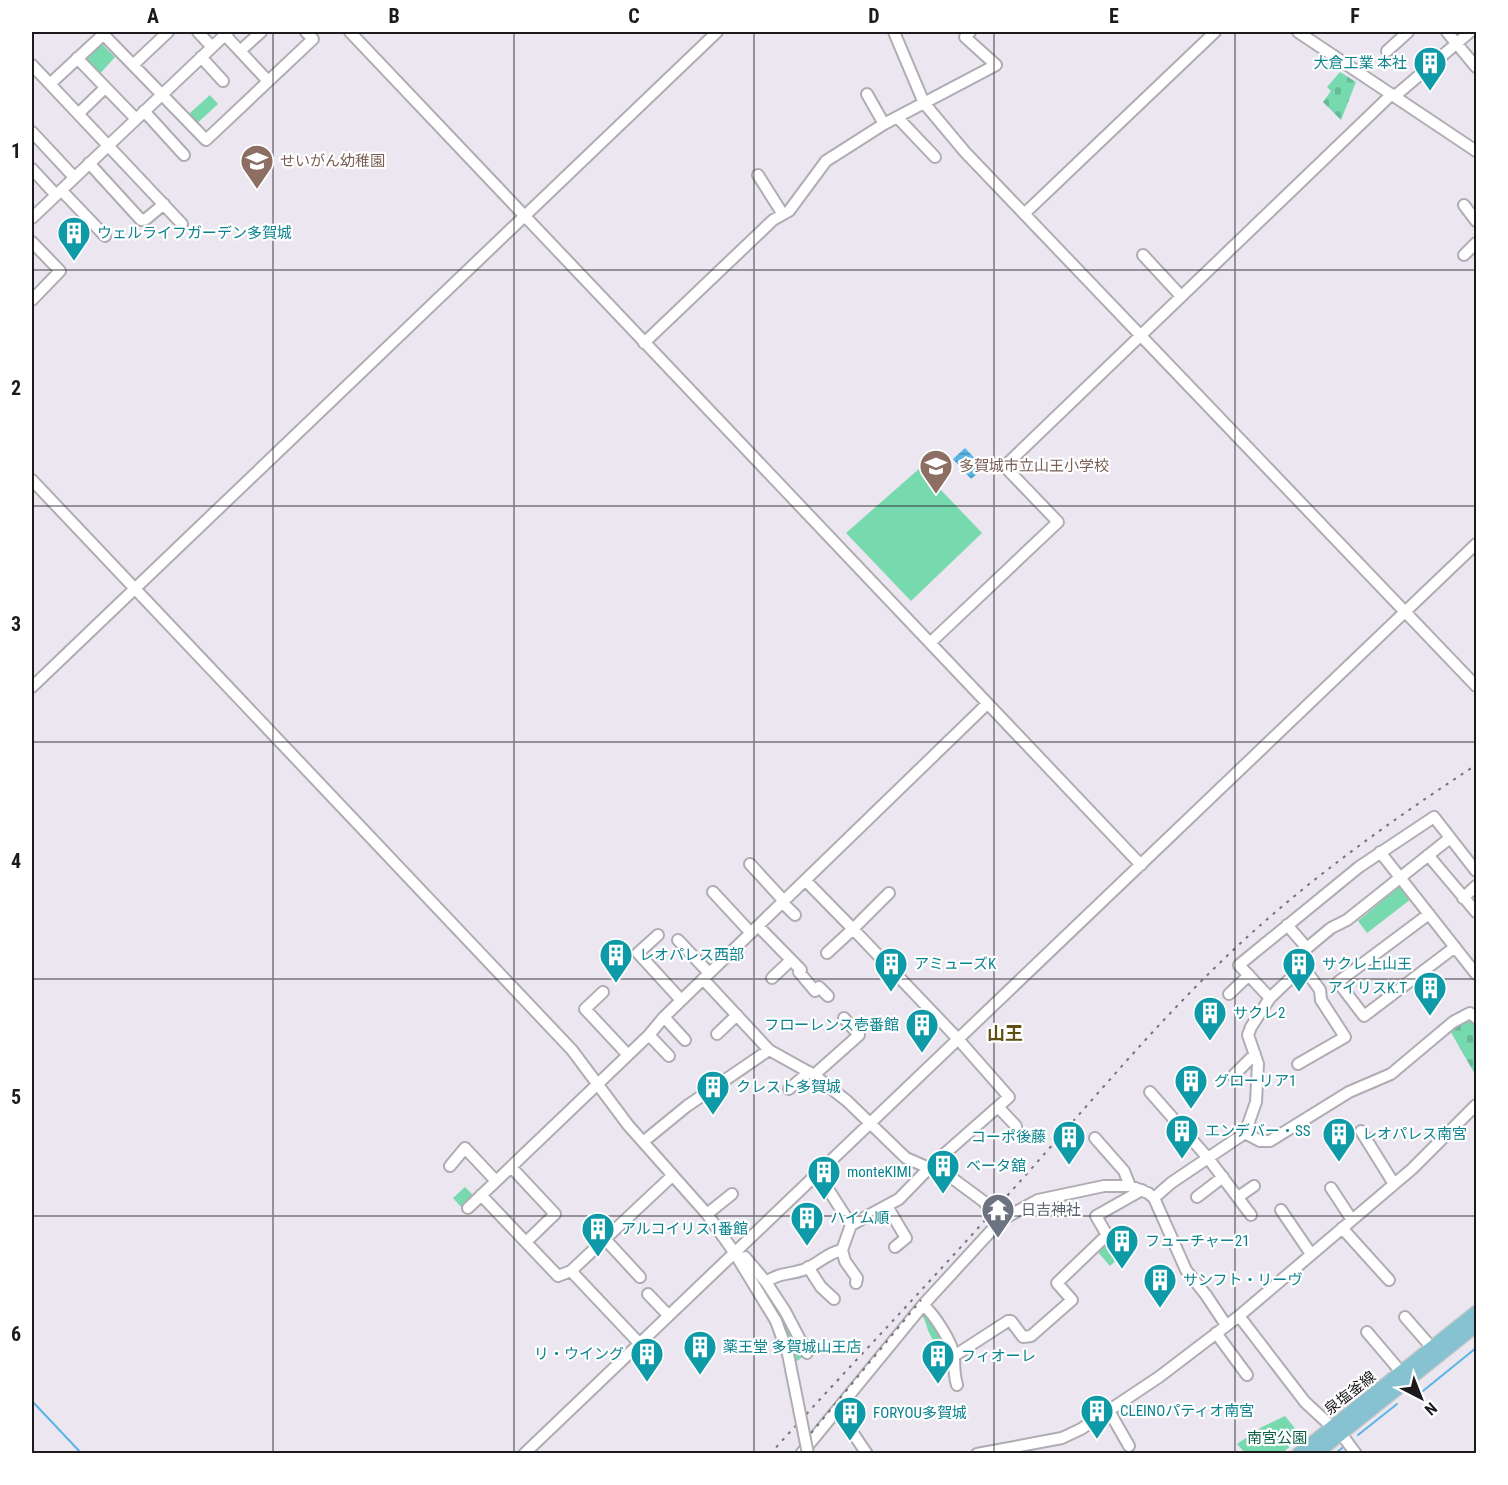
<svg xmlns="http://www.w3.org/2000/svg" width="1508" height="1485" font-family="'Roboto Condensed','Noto Sans JP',sans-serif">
<defs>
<pattern id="cemetery-stones" width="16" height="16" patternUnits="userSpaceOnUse" patternTransform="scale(1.5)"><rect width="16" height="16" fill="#77d9ae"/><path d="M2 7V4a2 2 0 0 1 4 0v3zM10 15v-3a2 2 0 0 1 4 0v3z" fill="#66ba95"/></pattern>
<pattern id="water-rules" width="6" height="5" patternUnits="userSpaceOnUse" patternTransform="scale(1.5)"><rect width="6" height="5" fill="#59b5e7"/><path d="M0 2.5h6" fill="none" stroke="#4992bb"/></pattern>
</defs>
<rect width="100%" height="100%" fill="#ebe6ef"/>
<!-- cemetery -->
<path fill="url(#cemetery-stones)" d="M1340,72L1356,82L1341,120L1323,102L1331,91L1327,87Z
M1469,1015L1476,1021V1076L1449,1029Z"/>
<!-- park -->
<path fill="#77d9ae" d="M103,45L115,57L97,77L83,62L98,46Z
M210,95L218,104L191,129L182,120Z
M920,468L982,533L911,601L846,533Z
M1399,887L1411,899L1367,933L1358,921Z
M465,1187L474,1196L462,1208L453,1198Z
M1113,1236L1125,1252L1110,1266L1097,1251Z
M924,1310L938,1329L940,1338L934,1341C926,1331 927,1321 921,1314Z
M782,1317L804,1356L787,1368L772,1324Z
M1285,1416L1302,1437L1282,1453H1245L1237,1444L1262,1427Z"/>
<!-- water -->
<path fill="url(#water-rules)" d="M965,448L984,468L971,479L953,459Z"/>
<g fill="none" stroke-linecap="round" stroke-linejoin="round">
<!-- stream -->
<path stroke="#59b5e7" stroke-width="2" d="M1418,1395L1476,1348
M32,1401L82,1454
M1358,1435L1397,1404
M1335,1454L1342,1448"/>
<!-- minor casing -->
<g stroke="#b0acb4" stroke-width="14">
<path id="minor" d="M101,32L206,140L313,39L306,32
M198,32L212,47
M350,32L1141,865
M894,32L924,103L965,152L1476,686
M1298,32L1476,151
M1447,32L1476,67
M225,35L268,81
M240,51L261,32
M1387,51L1408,32
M201,57L223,81
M77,58L136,119
M32,65L182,224
M133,65L168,32
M51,83L106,32
M867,94L884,124
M1395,96L1470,32
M144,111L184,155
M79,113L105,88
M897,117L935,157
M32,132L74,177
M89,163L141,220L146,219L164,204
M32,169L56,195
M758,175L782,213
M61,190L105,236
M1464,205L1476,221
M1024,214L1215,32
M32,218L228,32
M32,242L60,271L32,300
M1143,255L1180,295
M1464,255L1476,243
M644,343L773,220L789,211L826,161L884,124L996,65L965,37L970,32
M32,480L572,1050L628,1125L707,1214L734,1252L776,1321
M930,643L1058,522L1008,470L1009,462L1392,94
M32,687L717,32
M1380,852L1476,974
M1428,855L1476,912
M750,864L784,901
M805,880L853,929L827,953
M713,892L751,933
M1463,898L1476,886
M782,902L795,915
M1429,914L1338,982L1364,1016L1455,947
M1287,925L1307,948L1331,928L1347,920L1450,838
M758,926L801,970L799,972L815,991L819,987L828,996
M658,935L638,953L681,1000
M678,940L709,973
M772,978L791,960
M703,979L769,1050L814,1075L847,1101L906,1158L952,1178L983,1201L1001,1220
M603,992L585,1009L628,1055
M1229,994L1249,975
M1270,998L1239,965L1359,867L1434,817L1476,871
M664,1017L685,1040
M717,1034L737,1015
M649,1035L669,1056
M814,1075L859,1035L844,1018
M1233,1076L1255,1054
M789,1089L809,1072
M1150,1092L1208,1158L1251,1215
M999,1108L1016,1126
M1361,1131L1394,1184
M1245,1133L1260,1141H1270L1349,1092L1391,1074L1453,1022L1470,1013L1476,1018
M1095,1138L1124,1171L1130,1186
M643,1142L687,1106L769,1050
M450,1166L465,1148L496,1181
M511,1167L555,1214L526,1242
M1331,1188L1352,1220
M481,1195L558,1276L571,1271L639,1343
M1197,1197L1223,1177
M1238,1197L1254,1186
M1154,1198L1171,1183L1245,1133L1256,1102L1258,1064L1248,1035L1251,1027L1270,998L1291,978L1303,974L1310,976L1320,990L1321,1000L1345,1037L1298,1064
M887,1206L906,1238L895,1247
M468,1208L649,1035L664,1017L987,704
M1281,1210L1311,1254
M707,1214L732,1194
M851,1225L899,1199L933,1164L1009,1097L958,1039L853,929L889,893
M1342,1228L1389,1280
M604,1238L640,1277
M842,1250L845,1261L857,1278L856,1283
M739,1260L745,1257L766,1282C781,1272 788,1275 803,1270C818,1265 826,1253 842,1250L851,1225L828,1189L815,1175
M808,1267L821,1287L834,1299
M571,1271L672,1176
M766,1282L785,1311L807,1353
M648,1294L668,1315
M923,1305C934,1314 953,1343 954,1357C954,1367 954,1375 957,1385
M1239,1316L1305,1402L1345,1439L1356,1454
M1405,1317L1432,1348
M1367,1332L1401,1372
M1216,1333L1247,1375
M954,1356L1008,1321H1011L1023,1337L1031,1336L1072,1300L1057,1283L1107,1235L1096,1216L1142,1190
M838,1411L867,1454
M1109,1411L1129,1446
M524,1454L1476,544
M801,1454L923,1305L1001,1220L1038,1200L1104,1186H1130L1148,1193L1154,1198L1186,1270L1206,1295L1226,1325
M977,1454L1062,1438L1081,1429L1159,1377L1239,1316L1412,1169L1476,1105"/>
</g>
<!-- major casing -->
<g stroke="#c9c8c9" stroke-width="15">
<path id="major" d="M1298,1454L1476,1312
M1316,1454L1476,1326"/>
</g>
<!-- minor -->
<use href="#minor" stroke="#fff" stroke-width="10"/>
<!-- major -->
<use href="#major" stroke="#86c2d0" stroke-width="12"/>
<!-- rail -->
<path stroke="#777379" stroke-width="2" stroke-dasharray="3 6" stroke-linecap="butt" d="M770,1454C845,1371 922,1291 996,1208C1073,1124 1145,1034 1228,955C1303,883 1389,822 1476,765
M794,1454L921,1300"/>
<!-- minor-bridge casing -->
<g stroke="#b0acb4" stroke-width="14" stroke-linecap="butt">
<path id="minor-bridge" d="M776,1321L788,1354L808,1454"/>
</g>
<!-- minor-bridge -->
<use href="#minor-bridge" stroke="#fff" stroke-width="10"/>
</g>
<!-- grid -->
<path fill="none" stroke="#1c1a1d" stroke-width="1.5" stroke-opacity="0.55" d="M273,32V1454M514,32V1454M754,32V1454M994,32V1454M1235,32V1454M32,270H1476M32,506H1476M32,742H1476M32,979H1476M32,1216H1476"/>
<!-- icons -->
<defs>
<g id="building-pin" transform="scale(1.725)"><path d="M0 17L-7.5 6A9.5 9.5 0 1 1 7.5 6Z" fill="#0f9aa8" stroke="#fff"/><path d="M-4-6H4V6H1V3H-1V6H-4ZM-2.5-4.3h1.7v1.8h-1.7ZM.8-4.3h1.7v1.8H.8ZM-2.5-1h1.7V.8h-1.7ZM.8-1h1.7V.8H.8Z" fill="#fff"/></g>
<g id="school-pin" transform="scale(1.725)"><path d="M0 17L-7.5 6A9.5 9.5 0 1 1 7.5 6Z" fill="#8d6e63" stroke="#fff"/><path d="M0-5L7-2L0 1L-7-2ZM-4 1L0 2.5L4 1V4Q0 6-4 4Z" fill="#fff"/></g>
<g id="temple-pin" transform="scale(1.725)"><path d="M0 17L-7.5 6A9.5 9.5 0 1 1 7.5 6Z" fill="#6b7280" stroke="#fff"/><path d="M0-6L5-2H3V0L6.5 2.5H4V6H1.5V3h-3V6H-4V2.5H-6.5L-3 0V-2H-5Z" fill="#fff"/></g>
</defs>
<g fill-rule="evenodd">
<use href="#building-pin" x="1430" y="63"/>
<use href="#school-pin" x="257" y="161"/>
<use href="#building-pin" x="74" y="233"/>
<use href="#school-pin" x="936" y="466"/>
<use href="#building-pin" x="616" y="955"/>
<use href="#building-pin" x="891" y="964"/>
<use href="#building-pin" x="1299" y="964"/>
<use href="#building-pin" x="1430" y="988"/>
<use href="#building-pin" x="1210" y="1013"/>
<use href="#building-pin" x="922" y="1025"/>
<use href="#building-pin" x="1191" y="1081"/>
<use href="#building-pin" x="713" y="1087"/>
<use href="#building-pin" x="1182" y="1131"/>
<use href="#building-pin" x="1339" y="1134"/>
<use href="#building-pin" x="1069" y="1137"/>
<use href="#building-pin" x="943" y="1166"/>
<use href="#building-pin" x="824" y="1172"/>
<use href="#temple-pin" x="998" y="1210"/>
<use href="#building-pin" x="807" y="1218"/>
<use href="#building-pin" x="598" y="1229"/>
<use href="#building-pin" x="1122" y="1241"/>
<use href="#building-pin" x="1160" y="1280"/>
<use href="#building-pin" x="700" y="1347"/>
<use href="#building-pin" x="647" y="1354"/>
<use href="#building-pin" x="938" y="1356"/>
<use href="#building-pin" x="1097" y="1411"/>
<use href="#building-pin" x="850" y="1413"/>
</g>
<g text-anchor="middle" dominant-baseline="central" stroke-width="4.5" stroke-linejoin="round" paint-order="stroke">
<!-- culture labels -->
<g font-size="15" fill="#0d838f" stroke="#fff" text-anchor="start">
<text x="1407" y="63" text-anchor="end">大倉工業 本社</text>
<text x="97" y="233">ウェルライフガーデン多賀城</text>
<text x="639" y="955">レオパレス西部</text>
<text x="914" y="964">アミューズK</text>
<text x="1322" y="964">サクレ上山王</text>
<text x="1407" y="988" text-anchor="end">アイリスK.T</text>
<text x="1233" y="1013">サクレ2</text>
<text x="899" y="1025" text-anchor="end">フローレンス壱番館</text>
<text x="1214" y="1081">グローリア1</text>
<text x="736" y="1087">クレスト多賀城</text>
<text x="1205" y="1131">エンデバー・SS</text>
<text x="1362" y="1134">レオパレス南宮</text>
<text x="1046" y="1137" text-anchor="end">コーポ後藤</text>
<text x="966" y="1166">ベータ舘</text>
<text x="847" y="1172">monteKIMI</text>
<text x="830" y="1218">ハイム順</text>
<text x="621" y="1229">アルコイリス1番館</text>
<text x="1145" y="1241">フューチャー21</text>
<text x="1183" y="1280">サンフト・リーヴ</text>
<text x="723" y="1347">薬王堂 多賀城山王店</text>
<text x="624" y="1354" text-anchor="end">リ・ウイング</text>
<text x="961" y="1356">フィオーレ</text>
<text x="1120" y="1411">CLEINOパティオ南宮</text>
<text x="873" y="1413">FORYOU多賀城</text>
</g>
<!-- education labels -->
<g font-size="15" fill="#785e54" stroke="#fff" text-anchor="start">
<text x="280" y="161">せいがん幼稚園</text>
<text x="959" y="466">多賀城市立山王小学校</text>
</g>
<!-- worship labels -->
<g font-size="15" fill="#5b616d" stroke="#fff" text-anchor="start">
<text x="1021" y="1210">日吉神社</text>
</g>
<!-- street labels -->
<g font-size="15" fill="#1c1a1d" stroke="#fff">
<text transform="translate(1350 1393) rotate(-38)">泉塩釜線</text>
</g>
<!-- park labels -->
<g font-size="15" fill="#0c5d42" stroke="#fff">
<text x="1277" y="1438">南宮公園</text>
</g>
<!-- quarter labels -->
<g font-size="18" font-weight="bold" fill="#5e5012" stroke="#fff">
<text x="1005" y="1033">山王</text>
</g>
</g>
<!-- border -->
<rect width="1508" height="1485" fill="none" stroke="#ffffff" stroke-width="66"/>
<!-- north arrow -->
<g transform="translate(1421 1398) rotate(138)" stroke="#ffffff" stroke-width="4.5" paint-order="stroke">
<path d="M0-4.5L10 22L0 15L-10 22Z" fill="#1c1a1d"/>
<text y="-9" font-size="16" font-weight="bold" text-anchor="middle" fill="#1c1a1d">N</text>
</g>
<rect x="33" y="33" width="1442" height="1419" fill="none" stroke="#1c1a1d" stroke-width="2"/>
<g font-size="20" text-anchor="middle" font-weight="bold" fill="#1c1a1d">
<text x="153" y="23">A</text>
<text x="394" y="23">B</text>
<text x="634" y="23">C</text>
<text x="874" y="23">D</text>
<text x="1114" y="23">E</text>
<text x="1355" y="23">F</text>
<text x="16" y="158">1</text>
<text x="16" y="395">2</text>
<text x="16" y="631">3</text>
<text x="16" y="868">4</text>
<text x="16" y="1104">5</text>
<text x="16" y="1341">6</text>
</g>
</svg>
